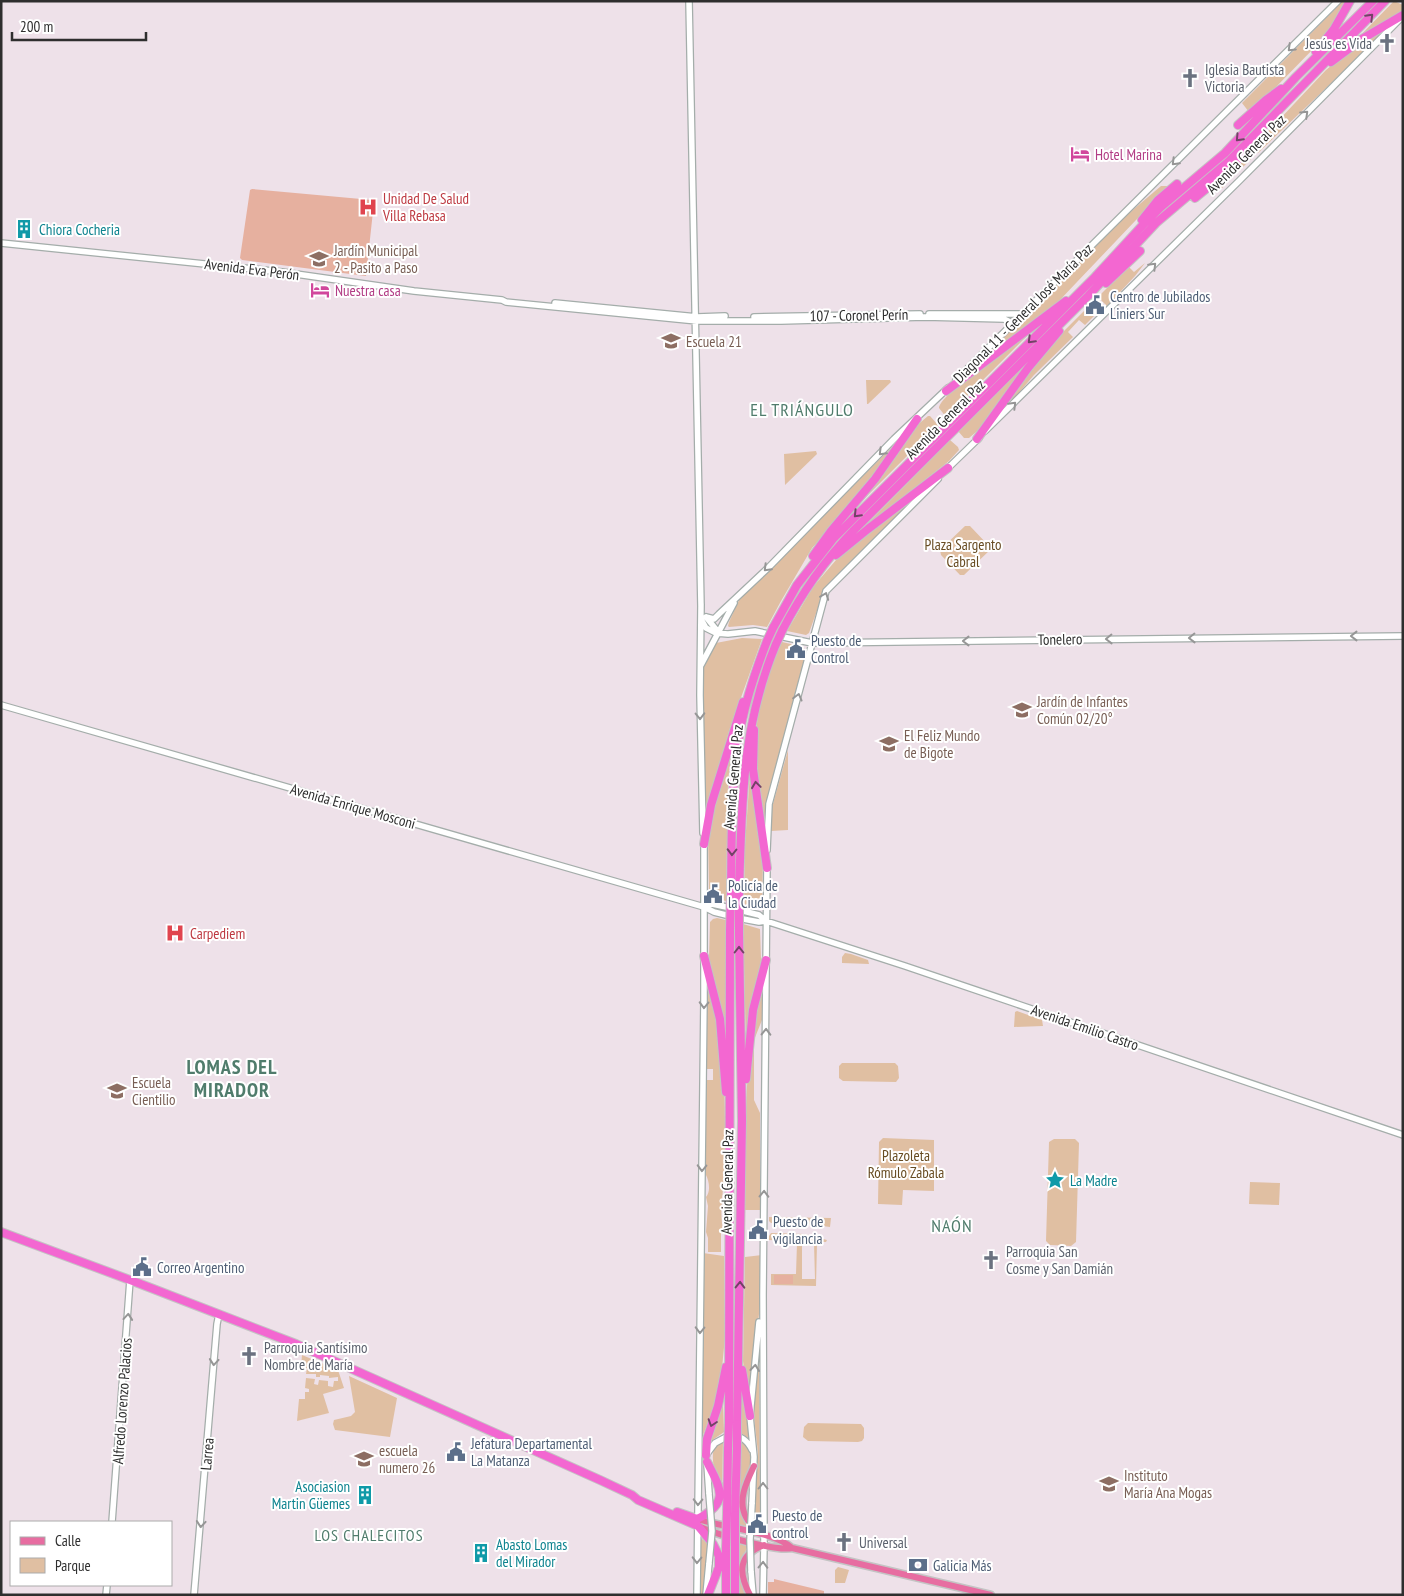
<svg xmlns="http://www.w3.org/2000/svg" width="1404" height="1596" font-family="'PT Sans Narrow',sans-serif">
<rect width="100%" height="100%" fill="#eee1e9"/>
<!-- green -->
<path fill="#e0bfa2" d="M1343,1H1348L1334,25L1318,44L1275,88L1249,112L1242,103Z
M1394,1L1403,5V11L1401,13L1354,42Z
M1389,28L1258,153H1257L1222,188L1206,192L1231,171L1326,70L1353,48Z
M1161,186H1171L1136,220L1057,303L974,367L973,366L1128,214Z
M1145,263L1135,276L1107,306L1098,297L1088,308L1095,315L1085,325L1079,320L1068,332L1073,337L1034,375L1001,414L1032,366L1053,342L1122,273L1129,267L1134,272Z
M1037,326L946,417L939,408C940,393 1021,338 1037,326Z
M1036,351L1017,376L982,427L969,438H964L958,431Z
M866,380H890L891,382L868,404H867Z
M928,416H930L938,425L862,501L915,427Z
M950,440L958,447L959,450L949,461L860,531Z
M893,446L894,448L862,493L812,548L781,601L767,627L753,625L729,627L728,626L729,622L740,598L748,590Z
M816,451L817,454L785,485L784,454Z
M923,489L825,588L809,633L806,635L787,631L813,587L842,553Z
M965,526H970L989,546L990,550L964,575H960L941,555L940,550Z
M742,638L762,639L729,731L706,813L704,782L703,669L716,643Z
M782,642L804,647L805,655H806L765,826C762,807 757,788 756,769C753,727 761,679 782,642Z
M733,742L728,781L726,901L711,897L709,894L708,831L711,812Z
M788,750V830L771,831V811Z
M751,758L763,858L762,908L759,909L744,904L745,845Z
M717,918L726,920L725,1045L709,958L710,922L713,919Z
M743,924L760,929L761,960L759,977L746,1044Z
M845,953L851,954L868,960L869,964L842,963V957Z
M707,983C727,1038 725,1110 725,1168C724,1189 718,1212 724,1233H721V1252H708V1238L706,1232L708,1206L706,1197C711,1191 709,1181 706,1175V1080H713V1069H706Z
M763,984L762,1020L754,1040V1100L760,1113V1210H745C746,1135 742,1057 763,984Z
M1017,1011L1042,1020L1043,1026L1014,1027L1015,1012Z
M842,1063H895L898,1066L899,1078L896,1082L843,1081L839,1078V1066Z
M883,1138L934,1140V1191L903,1190L902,1205L878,1204L879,1142Z
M1054,1139H1075L1079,1143L1076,1242L1071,1246L1050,1245L1046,1241L1049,1142Z
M1250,1182L1280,1183L1279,1205L1249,1204Z
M769,1217L831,1218L830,1227L807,1224L771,1223L769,1221Z
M771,1233L804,1234L827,1240L826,1242L768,1240L769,1236Z
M797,1243H802V1279H815L814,1243H817L816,1286L771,1285V1274H796Z
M703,1253L724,1256L725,1337L722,1368L713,1410L703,1435L701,1450Z
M762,1255L761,1296L749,1404L743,1361L745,1257Z
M759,1346L760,1522L758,1523L753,1520L758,1453L753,1408Z
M302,1355L338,1370L344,1388L323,1394L329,1413L297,1421L299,1399H305V1392H309V1389L305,1388L306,1378L315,1379L314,1384L318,1385L319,1380L328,1381V1386L333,1387L334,1381H338V1377L329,1378V1376L320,1375V1377H316V1374H306L307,1368H301Z
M349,1376L397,1398L390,1437L335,1430L333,1424L334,1420L351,1416L355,1412Z
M743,1391L751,1440L741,1433V1392Z
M722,1400H723L724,1432L711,1441Z
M808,1423L861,1424L864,1428V1438L862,1441L858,1442L808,1441L803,1437L804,1427Z
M740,1439L748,1447L751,1459L749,1472L743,1485L747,1528L739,1526Z
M723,1440L722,1492C717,1477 709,1461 715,1445Z
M702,1539L708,1543L703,1595H700V1540Z
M739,1544L747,1546C747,1552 742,1555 741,1561C738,1572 744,1585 747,1595H740Z
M838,1567L849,1570L845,1583H835V1570Z"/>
<!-- pitch -->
<path fill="#e6b09f" d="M252,189L372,200L374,202L366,276L242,260L240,258L250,190Z
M774,1275H793V1284H774Z
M774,1579L824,1591V1595H768V1582H774Z"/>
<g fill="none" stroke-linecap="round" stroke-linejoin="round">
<!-- secondary casing -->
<g stroke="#a4adaa" stroke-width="8">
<path id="secondary" d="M689,1L701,607
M1,243L282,272L414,291L502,300L506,302L697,321H781L925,317L1004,319L1012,323
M555,303L697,317L725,316
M929,314H1022
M754,317L920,314
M956,380L1338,1
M985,431L1239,181L1401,18
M946,470L979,438
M701,604L700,695L703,833
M706,617L714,619L719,614L769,567L894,439L948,388
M706,617L719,633
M701,619L706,628L716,633L728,634L755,631L812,643L1403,636
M701,665L734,603
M1,705L704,907L714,912L726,915
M767,850L769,804L826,591L938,479
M704,907L712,904L726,907
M743,911L759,915L766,921L905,966L1403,1135
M743,919L759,922L766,921
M706,1455L715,1443L730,1435C740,1435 748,1441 752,1450
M707,1464L709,1494
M752,1504L754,1457L750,1416L759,1322
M112,1522L130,1280
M751,1571L753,1595
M106,1595L107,1585
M194,1595L217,1324L219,1314
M697,1595L704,999V842
M706,1595L709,1563
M763,1595L764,1545L763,1295L767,864"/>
</g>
<!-- primary casing -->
<g stroke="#c4c4c4" stroke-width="9">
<path id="primary" d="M754,1466C747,1481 737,1500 746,1517C749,1524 757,1529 763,1534
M697,1519C722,1527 775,1532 792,1548
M698,1526C715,1534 776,1552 792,1548L991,1595
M750,1595C738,1572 738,1555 764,1545"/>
</g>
<!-- highway casing -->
<g stroke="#c4c4c4" stroke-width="10">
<path id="highway" d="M1316,52L1334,29L1350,1
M1331,62L1362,39L1403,15
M1238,125L1266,100L1281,89
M1195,198L1229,170L1246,150
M1142,220L1158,200L1177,184
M1106,283L1140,251
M946,391L1066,301
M977,439L1028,368L1059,331
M836,555L868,529L948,468
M813,556L831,531L875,479L917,419
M773,628L797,585L833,539L1095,277L1143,225L1161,207L1225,153L1296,77L1373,1
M782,631C801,594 824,561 853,531L1088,296L1156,223L1229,161L1385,1
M754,730L753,769L767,868
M704,844L711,805L743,702
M731,892C732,835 730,776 742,721C748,693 757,667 767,641
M739,893C742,804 741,728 776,644
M704,956L720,1019L726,1092
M746,1079L753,1010L766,960
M1,1232L138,1283L296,1344L600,1480L632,1495L638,1500L698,1526L713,1544L719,1556V1567L708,1595
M742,1370L750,1416
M729,1423L730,930
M737,1424L742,1121L739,932
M706,1455L707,1439L718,1406L726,1367
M677,1512L697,1519C730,1503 721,1489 707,1462
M727,1514L728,1449
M735,1515L737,1447
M726,1548V1595
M735,1549V1595"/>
</g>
<!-- secondary -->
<use href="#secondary" stroke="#fff" stroke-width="5.5"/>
<!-- primary -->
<use href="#primary" stroke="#e76da1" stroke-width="6"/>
<!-- highway -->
<use href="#highway" stroke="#f367d1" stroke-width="8"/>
<!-- secondary-bridge casing -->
<g stroke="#a4adaa" stroke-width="8" stroke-linecap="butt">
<path id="secondary-bridge" d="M709,1563L712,1531L709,1494
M751,1571L750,1540L752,1504"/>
</g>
<!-- highway-bridge casing -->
<g stroke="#c4c4c4" stroke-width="10" stroke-linecap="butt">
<path id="highway-bridge" d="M767,641L773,628
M776,644L782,631
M730,930L731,892
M739,932V893
M737,1447V1424
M728,1449L729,1423
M726,1548L727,1514
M735,1549V1515"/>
</g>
<!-- secondary-bridge -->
<use href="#secondary-bridge" stroke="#fff" stroke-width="5.5"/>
<!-- highway-bridge -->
<use href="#highway-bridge" stroke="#f367d1" stroke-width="8"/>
</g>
<!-- one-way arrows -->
<defs><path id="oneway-chevron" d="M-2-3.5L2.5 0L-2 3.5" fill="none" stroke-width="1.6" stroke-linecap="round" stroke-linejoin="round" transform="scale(1.25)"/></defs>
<g stroke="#734267">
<use href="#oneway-chevron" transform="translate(1370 17) rotate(-45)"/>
<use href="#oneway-chevron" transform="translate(1239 138) rotate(133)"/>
<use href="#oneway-chevron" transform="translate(1031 340) rotate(135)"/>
<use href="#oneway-chevron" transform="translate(857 514) rotate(134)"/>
<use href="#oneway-chevron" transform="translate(756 785) rotate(-98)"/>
<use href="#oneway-chevron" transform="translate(732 852) rotate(91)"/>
<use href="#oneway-chevron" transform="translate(739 950) rotate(-90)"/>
<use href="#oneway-chevron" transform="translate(740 1285) rotate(-89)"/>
<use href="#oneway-chevron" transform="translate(712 1423) rotate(108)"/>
</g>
<g stroke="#969696">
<use href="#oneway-chevron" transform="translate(1291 48) rotate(136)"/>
<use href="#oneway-chevron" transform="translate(1305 114) rotate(-44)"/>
<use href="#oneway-chevron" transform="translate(1175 162) rotate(135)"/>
<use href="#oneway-chevron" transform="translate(1153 266) rotate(-45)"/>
<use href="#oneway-chevron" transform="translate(1013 405) rotate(-45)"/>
<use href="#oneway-chevron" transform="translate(882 452) rotate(135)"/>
<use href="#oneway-chevron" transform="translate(767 568) rotate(135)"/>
<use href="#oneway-chevron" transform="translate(825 596) rotate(-69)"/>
<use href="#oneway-chevron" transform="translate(1354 636) rotate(180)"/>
<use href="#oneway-chevron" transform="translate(1192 638) rotate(179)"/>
<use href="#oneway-chevron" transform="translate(1109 639) rotate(179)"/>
<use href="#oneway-chevron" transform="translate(966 641) rotate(-180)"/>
<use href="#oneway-chevron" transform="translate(798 697) rotate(-75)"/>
<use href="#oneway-chevron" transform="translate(700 716) rotate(89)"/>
<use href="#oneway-chevron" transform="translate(704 1005) rotate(91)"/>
<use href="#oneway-chevron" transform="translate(766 1032) rotate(-89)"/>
<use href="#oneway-chevron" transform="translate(702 1168) rotate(91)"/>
<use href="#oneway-chevron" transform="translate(764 1194) rotate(-89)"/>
<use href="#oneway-chevron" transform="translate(128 1317) rotate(-85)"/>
<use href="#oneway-chevron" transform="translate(700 1330) rotate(91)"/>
<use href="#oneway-chevron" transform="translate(214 1362) rotate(95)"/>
<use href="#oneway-chevron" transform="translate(755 1368) rotate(-84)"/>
<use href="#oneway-chevron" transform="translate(763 1486) rotate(-90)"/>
<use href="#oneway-chevron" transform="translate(698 1502) rotate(91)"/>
<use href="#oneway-chevron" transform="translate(201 1524) rotate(95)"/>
<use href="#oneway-chevron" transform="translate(697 1560) rotate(91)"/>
<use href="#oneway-chevron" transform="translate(763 1565) rotate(-89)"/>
</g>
<!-- icons -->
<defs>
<g id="church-bare" transform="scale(1.5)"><path d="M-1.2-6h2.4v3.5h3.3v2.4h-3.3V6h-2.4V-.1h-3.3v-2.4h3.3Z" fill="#6b7280" stroke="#fff" stroke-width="2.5" paint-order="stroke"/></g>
<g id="hotel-bare" transform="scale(1.5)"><path d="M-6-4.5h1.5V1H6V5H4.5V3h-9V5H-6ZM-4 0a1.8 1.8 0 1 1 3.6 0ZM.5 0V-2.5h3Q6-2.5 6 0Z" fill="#d1479c" stroke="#fff" stroke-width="2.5" paint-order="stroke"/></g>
<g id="hospital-bare" transform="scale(1.5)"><path d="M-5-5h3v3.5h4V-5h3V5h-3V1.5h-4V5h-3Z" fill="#e0444e" stroke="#fff" stroke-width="2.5" paint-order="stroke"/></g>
<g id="building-bare" transform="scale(1.5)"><path d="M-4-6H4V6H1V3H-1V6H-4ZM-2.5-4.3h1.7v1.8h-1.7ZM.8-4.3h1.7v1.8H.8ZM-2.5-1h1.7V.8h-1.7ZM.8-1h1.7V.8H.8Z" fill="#0f9aa8" stroke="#fff" stroke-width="2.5" paint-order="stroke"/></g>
<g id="school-bare" transform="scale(1.5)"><path d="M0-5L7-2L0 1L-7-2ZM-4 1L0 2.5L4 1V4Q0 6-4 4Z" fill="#8d6e63" stroke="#fff" stroke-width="2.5" paint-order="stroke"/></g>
<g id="civic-bare" transform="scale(1.5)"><path d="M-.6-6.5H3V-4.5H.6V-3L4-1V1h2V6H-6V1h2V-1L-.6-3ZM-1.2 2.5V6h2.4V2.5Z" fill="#5c6f8a" stroke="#fff" stroke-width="2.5" paint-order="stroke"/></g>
<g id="sight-bare" transform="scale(1.5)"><path d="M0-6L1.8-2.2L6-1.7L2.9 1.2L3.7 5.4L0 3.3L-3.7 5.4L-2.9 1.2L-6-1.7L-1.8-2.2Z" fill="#0f9aa8" stroke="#fff" stroke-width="2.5" paint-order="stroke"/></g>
<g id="bank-bare" transform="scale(1.5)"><path d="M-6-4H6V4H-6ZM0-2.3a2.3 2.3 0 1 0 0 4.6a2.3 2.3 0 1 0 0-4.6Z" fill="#5c6f8a" stroke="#fff" stroke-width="2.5" paint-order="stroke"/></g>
</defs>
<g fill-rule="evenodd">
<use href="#church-bare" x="1387" y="43"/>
<use href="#church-bare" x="1190" y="78"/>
<use href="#hotel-bare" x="1080" y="154"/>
<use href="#hospital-bare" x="368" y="207"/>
<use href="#building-bare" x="24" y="229"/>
<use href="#school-bare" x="319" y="259"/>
<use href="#hotel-bare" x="320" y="290"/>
<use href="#civic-bare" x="1095" y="305"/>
<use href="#school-bare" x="671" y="341"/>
<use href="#civic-bare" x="796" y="649"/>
<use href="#school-bare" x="1022" y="710"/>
<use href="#school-bare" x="889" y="744"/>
<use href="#civic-bare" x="713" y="894"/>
<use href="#hospital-bare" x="175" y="933"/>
<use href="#school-bare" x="117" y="1091"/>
<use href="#sight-bare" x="1055" y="1180"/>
<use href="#civic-bare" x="758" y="1230"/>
<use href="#church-bare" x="991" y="1260"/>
<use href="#civic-bare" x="142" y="1267"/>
<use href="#church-bare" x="249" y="1356"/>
<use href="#civic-bare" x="456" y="1452"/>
<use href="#school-bare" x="364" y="1459"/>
<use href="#school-bare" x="1109" y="1484"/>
<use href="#building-bare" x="365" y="1495"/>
<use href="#civic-bare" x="757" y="1524"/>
<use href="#church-bare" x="844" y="1542"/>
<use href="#building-bare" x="481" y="1553"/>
<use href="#bank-bare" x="918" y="1565"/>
</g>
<g text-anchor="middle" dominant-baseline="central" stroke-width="4" stroke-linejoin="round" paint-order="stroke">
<!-- worship labels -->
<g font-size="15" fill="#5b616d" stroke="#fff" text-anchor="start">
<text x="1372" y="43" text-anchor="end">Jesús es Vida</text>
<text x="1205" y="69">Iglesia Bautista<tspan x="1205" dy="17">Victoria</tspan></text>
<text x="1006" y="1251">Parroquia San<tspan x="1006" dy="17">Cosme y San Damián</tspan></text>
<text x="264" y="1347">Parroquia Santísimo<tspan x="264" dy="17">Nombre de María</tspan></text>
<text x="859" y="1542">Universal</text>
</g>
<!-- hotel labels -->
<g font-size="15" fill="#b23c85" stroke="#fff" text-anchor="start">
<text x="1095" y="154">Hotel Marina</text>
<text x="335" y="290">Nuestra casa</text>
</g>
<!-- street labels -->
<g font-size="15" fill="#2e2e2e" stroke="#fff">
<text transform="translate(1246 154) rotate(-45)">Avenida General Paz</text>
<text transform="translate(252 269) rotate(7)">Avenida Eva Perón</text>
<text transform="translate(1023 313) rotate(-45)">Diagonal 11 - General José María Paz</text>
<text transform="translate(859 315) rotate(-1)">107 - Coronel Perín</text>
<text transform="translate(945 419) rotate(-45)">Avenida General Paz</text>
<text transform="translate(1060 639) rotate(-1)">Tonelero</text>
<text transform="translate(733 777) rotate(-85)">Avenida General Paz</text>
<text transform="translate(353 806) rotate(16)">Avenida Enrique Mosconi</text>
<text transform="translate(1085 1027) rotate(19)">Avenida Emilio Castro</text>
<text transform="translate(727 1182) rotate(-89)">Avenida General Paz</text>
<text transform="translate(122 1401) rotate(-86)">Alfredo Lorenzo Palacios</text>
<text transform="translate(207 1454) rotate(-85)">Larrea</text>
</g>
<!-- health labels -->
<g font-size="15" fill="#be3a42" stroke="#fff" text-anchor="start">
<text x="383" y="198">Unidad De Salud<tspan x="383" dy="17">Villa Rebasa</tspan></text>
<text x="190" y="933">Carpediem</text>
</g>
<!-- culture labels -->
<g font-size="15" fill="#0d838f" stroke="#fff" text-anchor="start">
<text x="39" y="229">Chiora Cocheria</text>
<text x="1070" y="1180">La Madre</text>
<text x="350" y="1486" text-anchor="end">Asociasion<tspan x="350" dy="17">Martin Güemes</tspan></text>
<text x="496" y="1544">Abasto Lomas<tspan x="496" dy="17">del Mirador</tspan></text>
</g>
<!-- education labels -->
<g font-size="15" fill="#785e54" stroke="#fff" text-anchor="start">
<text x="334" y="250">Jardín Municipal<tspan x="334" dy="17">2 - Pasito a Paso</tspan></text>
<text x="686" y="341">Escuela 21</text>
<text x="1037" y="701">Jardín de Infantes<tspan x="1037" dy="17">Común 02/20°</tspan></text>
<text x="904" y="735">El Feliz Mundo<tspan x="904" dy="17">de Bigote</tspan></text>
<text x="132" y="1082">Escuela<tspan x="132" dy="17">Cientilio</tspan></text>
<text x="379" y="1450">escuela<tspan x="379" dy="17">numero 26</tspan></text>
<text x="1124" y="1475">Instituto<tspan x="1124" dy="17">María Ana Mogas</tspan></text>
</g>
<!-- service labels -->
<g font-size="15" fill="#4e5e75" stroke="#fff" text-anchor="start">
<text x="1110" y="296">Centro de Jubilados<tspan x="1110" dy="17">Liniers Sur</tspan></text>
<text x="811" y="640">Puesto de<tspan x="811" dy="17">Control</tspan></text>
<text x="728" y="885">Policía de<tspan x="728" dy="17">la Ciudad</tspan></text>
<text x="773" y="1221">Puesto de<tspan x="773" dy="17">vigilancia</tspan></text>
<text x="157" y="1267">Correo Argentino</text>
<text x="471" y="1443">Jefatura Departamental<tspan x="471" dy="17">La Matanza</tspan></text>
<text x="772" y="1515">Puesto de<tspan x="772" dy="17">control</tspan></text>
<text x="933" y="1565">Galicia Más</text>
</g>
<!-- park labels -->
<g font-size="15" fill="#674b21" stroke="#fff">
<text x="963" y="544">Plaza Sargento<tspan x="963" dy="17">Cabral</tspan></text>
<text x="906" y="1155">Plazoleta<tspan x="906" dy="17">Rómulo Zabala</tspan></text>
</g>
<!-- neighbourhood labels -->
<g font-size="16" letter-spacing="1" fill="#507c6c" stroke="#fff">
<text x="369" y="1535">LOS CHALECITOS</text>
</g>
<!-- quarter labels -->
<g font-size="18" letter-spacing="1" fill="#507c6c" stroke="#fff">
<text x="802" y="409">EL TRIÁNGULO</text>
<text x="952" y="1225">NAÓN</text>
</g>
<!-- district labels -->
<g font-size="20" font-weight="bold" letter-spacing="1" fill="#507c6c" stroke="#fff">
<text x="232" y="1067">LOMAS DEL<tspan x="232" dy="23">MIRADOR</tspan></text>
</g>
</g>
<!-- border -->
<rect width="1404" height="1596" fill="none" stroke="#2e2e2e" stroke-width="5"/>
<!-- legend -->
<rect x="10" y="1521" width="162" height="65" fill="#ffffff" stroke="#ababab"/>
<rect x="20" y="1537" width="25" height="8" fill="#e76da1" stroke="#ababab"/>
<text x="55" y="1546" font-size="15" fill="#2e2e2e">Calle</text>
<rect x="20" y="1558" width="25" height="15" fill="#e0bfa2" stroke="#ababab"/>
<text x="55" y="1571" font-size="15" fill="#2e2e2e">Parque</text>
<!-- scale -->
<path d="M12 32v8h134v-8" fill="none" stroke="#2e2e2e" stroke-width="2.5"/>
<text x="20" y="32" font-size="15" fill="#2e2e2e" stroke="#ffffff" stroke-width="4" paint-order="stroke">200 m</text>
</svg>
